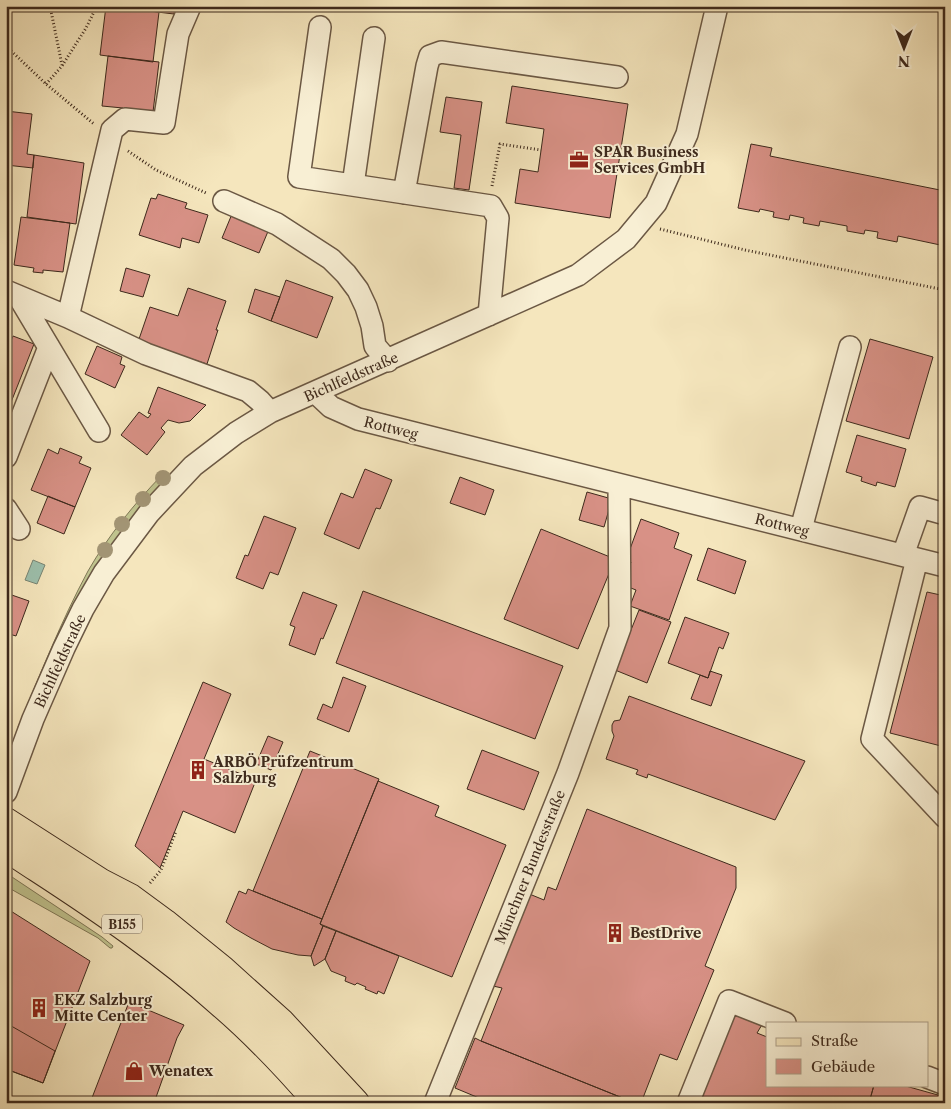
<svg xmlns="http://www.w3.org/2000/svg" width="951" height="1109" font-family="'Libre Caslon Text',serif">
<rect width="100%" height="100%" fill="#f5e6bd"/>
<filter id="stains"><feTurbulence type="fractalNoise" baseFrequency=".004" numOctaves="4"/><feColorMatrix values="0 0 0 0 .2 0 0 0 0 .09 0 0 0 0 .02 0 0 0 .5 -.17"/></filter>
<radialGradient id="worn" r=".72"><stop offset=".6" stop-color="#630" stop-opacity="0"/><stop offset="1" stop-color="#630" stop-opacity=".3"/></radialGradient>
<!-- green -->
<path fill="#c0c38e" stroke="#7e7655" d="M162,475H165L167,476L166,479L128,523L111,548L20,729L18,727C40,675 61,621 88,571C108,536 134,504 162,475Z
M6,873L102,937L113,946L112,948H110L98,938L9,888L6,884Z"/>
<!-- water -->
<path fill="#9dc0ad" stroke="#778473" d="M33,560L45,565L37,584L25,580Z"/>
<!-- building -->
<path fill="#d89186" stroke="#3d291c" d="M106,6L159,12L153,62L100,55Z
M124,6H175L174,14L124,8Z
M108,56L159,62L153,112H122L123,108L102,106Z
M512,86L628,104L610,218L515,203L520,169L538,172L544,129L506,123Z
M446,97L482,102L469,190L454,188L461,135L440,132Z
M6,111L32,114L27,154L34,155L33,168L6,165Z
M751,144L772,148L770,156L945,191V246L898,236L897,242L877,238L878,232L865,230L864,234L847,231V226L820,221L819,226L803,223L804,218L790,215L789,220L773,217L774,212L760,209L759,212L738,208Z
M34,155L84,163L76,224L27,217Z
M158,194L187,203L185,208L208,215L199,243L182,238L180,248L139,235L151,198L156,199Z
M232,214L269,229L259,253L222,238Z
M21,217L70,223L63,272L43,270V273L33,272L34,268L14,265Z
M126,268L150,275L143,297L120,291Z
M286,280L333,297L317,338L271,321Z
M188,288L226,301L216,330H218L207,364L138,342L150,307L178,316Z
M255,289L280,297L271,321L248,312Z
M13,336L34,344L6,415V353Z
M870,339L933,357L909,439L846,421Z
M97,346L122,357L120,364L125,366L115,388L85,374Z
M158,387L206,405L190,421L179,423L168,420L161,428L165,432L147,455L121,435L139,412L148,418L151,414L148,413Z
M857,435L906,449L895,487L877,482L876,486L861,481L862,477L846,472Z
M60,448L82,457L79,463L91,468L75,507L31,490L48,449L58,454Z
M365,469L392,480L380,509L376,508L359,549L324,534L341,493L353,498Z
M460,477L494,490L485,515L450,503Z
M587,492L612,499L604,527L579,520Z
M48,496L75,507L64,534L37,523Z
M264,516L296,528L278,575L270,572L263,589L236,578L245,555L248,556Z
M641,519L679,533L674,548L692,555L669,620L630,606L636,590L623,585L631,562L626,560Z
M541,529L615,559L578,649L504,619Z
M708,548L746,561L735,594L697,580Z
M363,591L563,666L535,739L336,663Z
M303,592L337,605L323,639L321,638L315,655L289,645L295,627L290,625Z
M927,592L945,596V747L890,733Z
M6,593L29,601L16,636L6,633Z
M639,610L671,622L647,683L615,670Z
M685,617L729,633L723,649L719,647L708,678L668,663Z
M710,671L722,675L711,706L691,699L700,675L708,678Z
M343,677L366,686L349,732L317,719L323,704L332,708Z
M203,682L231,694L204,759L256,780L235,833L183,811L160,868L135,846Z
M629,696L805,761L775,820L648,774L647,778L636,774L638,770L606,759L614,736L612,731V725L614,721L620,720Z
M268,736L283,742L271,770L256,764Z
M482,750L539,772L524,810L467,789Z
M310,751L379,779L322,919L253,891Z
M378,781L439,806L435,816L506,845L452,977L320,924Z
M587,809L736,867V888L705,966L714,970L677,1060L660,1054L641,1103H635L481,1041L502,988L493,986L527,893L544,900L548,887L556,890Z
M248,889L322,919L320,924L323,926L311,956L298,955L272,949L251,938L234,928L226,922L239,891L246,894Z
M6,908L90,961L43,1083L6,1069Z
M323,926L336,931L325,959L314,966L311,956Z
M336,931L399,956L384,994L378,991L377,994L365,989L366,987L357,983L355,985L345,981L346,977L331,971L325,959Z
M129,1002L184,1025L177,1038L154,1103H90Z
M736,1016L745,1017L763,1023L757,1033L767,1037V1085H874L869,1103H696L728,1022Z
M6,1023L55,1051L43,1083L6,1069Z
M475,1038L481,1041L635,1103H491L455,1088Z
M874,1085H902L945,1097V1103H869Z"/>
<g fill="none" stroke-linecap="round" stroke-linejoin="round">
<!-- minor casing -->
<g stroke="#6b5844" stroke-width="24">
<path id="minor" d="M320,27L299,177L491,206L498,218L489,315
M353,185L374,38
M404,193L427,66L430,56L441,52L617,77
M224,201L277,224L331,259L346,274L358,290L366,307L372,326L375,346L388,361
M6,291L68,317L146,354L248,391L260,401L270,412
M19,297L99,431
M68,317L112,130L125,119L164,123L178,34L190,6
M315,392L331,407L358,419C553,469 749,517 945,566
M6,457L49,347
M6,509L19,529
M801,529L850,347
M903,555L920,507L945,514
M917,559L872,739L945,817
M6,792L33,719L64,648L83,609L104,573L149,513L193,466L236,433L270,412L578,275L626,239L656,203L687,134L717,6
M927,1077L945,1084
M435,1103L568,773L620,628L619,486
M688,1103L729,1001L785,1023"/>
</g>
<!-- major casing -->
<g stroke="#3d291c" stroke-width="30">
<path id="major" d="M6,822L101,883L130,898L164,923L222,970L281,1023L355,1103
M6,847C17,854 27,861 38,868C101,909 164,952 221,1003C256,1033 289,1068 319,1103"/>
</g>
<!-- path -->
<path stroke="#3d291c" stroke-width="3" stroke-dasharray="1 2.5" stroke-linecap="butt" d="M50,6L62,65
M6,46L46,84L94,124
M46,84L62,66L86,28L97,6
M128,151L156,170L206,193
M492,186L500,144L541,150
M660,229L745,250L945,290
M150,883L161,870L176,831"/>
<!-- minor -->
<use href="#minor" stroke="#f8efd4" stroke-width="21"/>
<!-- major -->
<use href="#major" stroke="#f5e6bd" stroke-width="28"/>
</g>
<!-- trees -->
<g fill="#a29474">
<circle cx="163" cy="478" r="8"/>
<circle cx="143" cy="499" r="8"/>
<circle cx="122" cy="524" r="8"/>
<circle cx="105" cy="550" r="8"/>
</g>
<!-- icons -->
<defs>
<g id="office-bare" transform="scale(1.5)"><path d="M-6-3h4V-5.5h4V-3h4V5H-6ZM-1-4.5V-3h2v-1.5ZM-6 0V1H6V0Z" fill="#8f2418" stroke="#f8efd4" stroke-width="2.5" paint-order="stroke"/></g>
<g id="building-bare" transform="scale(1.5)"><path d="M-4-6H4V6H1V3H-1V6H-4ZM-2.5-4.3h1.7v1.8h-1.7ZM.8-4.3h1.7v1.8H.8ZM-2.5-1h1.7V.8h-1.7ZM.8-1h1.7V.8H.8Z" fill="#8f2418" stroke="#f8efd4" stroke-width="2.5" paint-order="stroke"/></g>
<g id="shop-bare" transform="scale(1.5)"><path d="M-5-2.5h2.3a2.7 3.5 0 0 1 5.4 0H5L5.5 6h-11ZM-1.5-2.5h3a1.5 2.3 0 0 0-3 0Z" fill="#8f2418" stroke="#f8efd4" stroke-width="2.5" paint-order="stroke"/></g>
</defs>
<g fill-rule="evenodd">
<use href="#office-bare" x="579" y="160"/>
<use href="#building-bare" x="198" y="770"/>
<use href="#building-bare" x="615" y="933"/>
<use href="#building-bare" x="39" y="1008"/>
<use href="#shop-bare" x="134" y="1071"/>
</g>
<g text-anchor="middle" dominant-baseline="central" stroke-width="4" stroke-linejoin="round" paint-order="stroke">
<!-- shield labels -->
<rect fill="#f8efd4" stroke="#756453" stroke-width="1" x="102" y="914.5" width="40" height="19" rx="4"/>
<g font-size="12" font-weight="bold" fill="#3d291c">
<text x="122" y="924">B155</text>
</g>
<!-- poi labels -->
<g font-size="14" font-weight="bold" fill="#3d291c" stroke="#f8efd4" text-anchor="start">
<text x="594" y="152">SPAR Business<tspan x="594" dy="16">Services GmbH</tspan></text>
<text x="213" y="762">ARBÖ Prüfzentrum<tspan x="213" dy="16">Salzburg</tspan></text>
<text x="630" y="933">BestDrive</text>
<text x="54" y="1000">EKZ Salzburg<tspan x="54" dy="16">Mitte Center</tspan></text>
<text x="149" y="1071">Wenatex</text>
</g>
<!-- street labels -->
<g font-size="14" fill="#3d291c" stroke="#f8efd4">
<text transform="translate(351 377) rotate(-24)">Bichlfeldstraße</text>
<text transform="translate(391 428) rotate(14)">Rottweg</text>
<text transform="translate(782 525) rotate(14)">Rottweg</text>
<text transform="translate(60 661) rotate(-65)">Bichlfeldstraße</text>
<text transform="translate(530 867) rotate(-68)">Münchner Bundesstraße</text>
</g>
</g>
<!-- margin -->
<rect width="951" height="1109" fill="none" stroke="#f5e6bd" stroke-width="25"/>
<rect x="8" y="8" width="936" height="1094" fill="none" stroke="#3d291c" stroke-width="2.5"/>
<rect x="12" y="12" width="926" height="1084" fill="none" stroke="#3d291c"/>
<!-- legend -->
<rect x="766" y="1022" width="162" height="65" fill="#f8efd4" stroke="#ada08a"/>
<rect x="776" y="1038" width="25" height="8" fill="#f5e6bd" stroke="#ada08a"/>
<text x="811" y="1046" font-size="15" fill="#3d291c">Straße</text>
<rect x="776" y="1059" width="25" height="15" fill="#d89186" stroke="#ada08a"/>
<text x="811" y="1072" font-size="15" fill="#3d291c">Gebäude</text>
<!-- north arrow -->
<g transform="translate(904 48) rotate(180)" stroke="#f8efd4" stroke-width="4" paint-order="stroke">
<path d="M0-4L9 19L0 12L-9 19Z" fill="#3d291c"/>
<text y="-8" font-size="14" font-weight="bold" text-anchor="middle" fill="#3d291c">N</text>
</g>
<rect width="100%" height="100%" filter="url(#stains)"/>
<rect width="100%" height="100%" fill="url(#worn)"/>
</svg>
